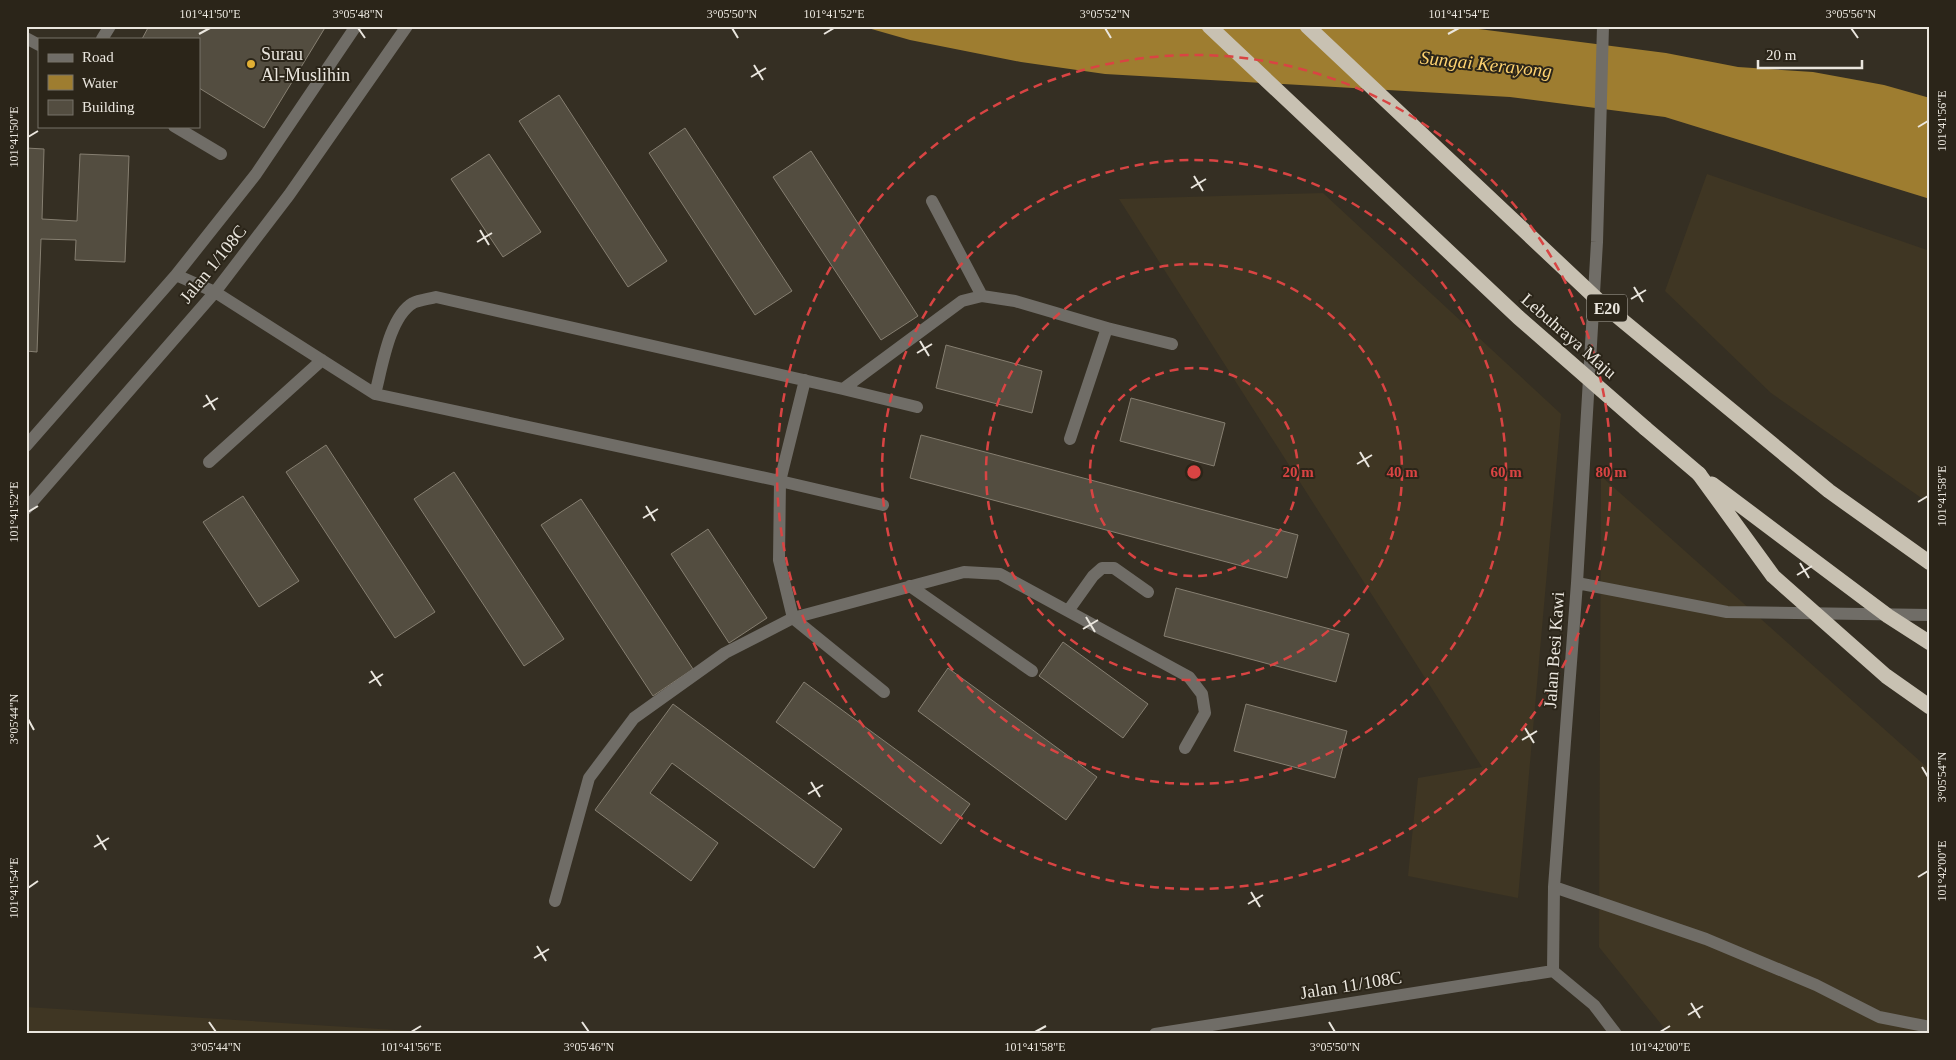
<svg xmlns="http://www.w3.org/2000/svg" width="1956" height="1060" font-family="Georgia,serif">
<rect width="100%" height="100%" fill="#352f23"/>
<!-- built -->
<path fill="#3f3623" d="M1707,174L1930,251V504L1771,393L1665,291Z
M1323,193L1561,414L1518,898L1408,876L1418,778L1482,767L1119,199Z
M1601,476L1930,770V1034H1669L1599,947Z
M26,1007L460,1034H26Z"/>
<!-- water -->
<path fill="#9e7d30" d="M861,26H1455L1666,53L1738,67L1813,72L1884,85L1930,98V199L1665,117L1510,97L1105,74L1021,62L910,40Z"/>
<!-- building -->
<path fill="#534d40" stroke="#867f71" d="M149,26H326L264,128L199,88V39H142Z
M559,95L667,261L628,287L519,121Z
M685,128L792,291L755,315L649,153Z
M26,148L44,149L42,219L77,221L80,154L129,156L125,262L75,260L76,240L41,239L37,352L26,351Z
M811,151L918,316L881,340L773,177Z
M489,154L541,232L503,257L451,179Z
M946,345L1042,371L1032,413L936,388Z
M1131,398L1225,423L1214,466L1120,441Z
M921,435L1298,535L1287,578L910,478Z
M326,445L435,612L395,638L286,472Z
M454,472L564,639L524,666L414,499Z
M243,496L299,581L259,607L203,522Z
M581,499L693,669L653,696L541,525Z
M708,529L767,618L729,643L671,554Z
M1176,588L1349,634L1336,682L1164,636Z
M1063,642L1148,704L1123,738L1039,676Z
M948,668L1097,777L1066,820L918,711Z
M804,682L970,804L941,844L776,722Z
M673,704L842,829L814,868L672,763L650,793L718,843L691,881L595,810Z
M1246,704L1347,731L1335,778L1234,751Z"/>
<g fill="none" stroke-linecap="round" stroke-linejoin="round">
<!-- minor -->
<path stroke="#706d67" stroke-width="12" d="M26,38L39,45
M102,39L110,26
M174,126L221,154
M932,201L982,296
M176,275L215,292L375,394L780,481L805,380
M843,389L917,407
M375,394C382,368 389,317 413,303C419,300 429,299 436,297L843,389L962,301L982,296L1015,301L1107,328L1172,344
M1070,439L1107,328
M26,446L176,275L256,174L356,26
M209,462L322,360
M26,509L215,292L289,195L407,26
M1577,583L1727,612L1930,615
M910,586L1032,671
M1068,611L1093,576L1102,568H1114L1148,592
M793,618L964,572L1000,574L1189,677L1202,694L1205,713L1185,748
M793,618L884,692
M1554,887L1706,939L1816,985L1879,1017L1930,1027
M555,901L589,778L634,718L725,653L793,618L779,560L780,481L883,505
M1553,971L1554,887L1577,583L1597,242L1603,26
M1553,971L1594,1005L1616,1034
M1155,1034L1553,971"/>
<!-- highway -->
<path stroke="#c8c1b2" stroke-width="15" d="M1645,428L1699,474"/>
<!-- highway-bridge -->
<path stroke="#c8c1b2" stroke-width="15" d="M1209,26L1518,317L1645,428
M1307,26L1600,302L1829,491L1930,563
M1699,474L1773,576L1886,676L1930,707
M1712,484L1888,616L1930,643"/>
</g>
<!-- ticks -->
<path fill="none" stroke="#eae6de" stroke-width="2" d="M358,28L365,38M732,28L738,38M1105,28L1111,38M1851,28L1858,38M199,34L210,28M824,34L834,28M1448,34L1459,28M754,65L763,80M751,77L766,68M1918,127L1928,121M28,137L38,131M1194,176L1203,191M1191,188L1206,179M480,230L489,245M477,242L492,233M1634,287L1643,302M1631,299L1646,290M920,341L929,356M917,353L932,344M206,395L215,410M203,407L218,398M1360,452L1369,467M1357,464L1372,455M1918,502L1928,496M646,506L655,521M28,512L38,506M643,518L658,509M1800,563L1809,578M1797,575L1812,566M1086,617L1095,632M1083,629L1098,620M371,671L381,686M369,683L383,674M28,719L34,730M1525,728L1534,743M1522,740L1537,731M1922,767L1928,777M811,782L820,797M808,794L823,785M97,835L106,850M94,847L109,838M1918,877L1928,871M28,888L38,881M1251,892L1260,907M1248,904L1263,895M537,946L546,961M534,958L549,949M1691,1003L1700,1018M1688,1015L1703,1006M209,1022L216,1032M582,1022L589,1032M1329,1022L1335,1032M411,1032L421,1026M1035,1032L1046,1026M1660,1032L1670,1026"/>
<!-- distance rings -->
<g fill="none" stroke="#d94443" stroke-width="2.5" stroke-dasharray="9 6">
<circle cx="1194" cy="472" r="104"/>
<circle cx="1194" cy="472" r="208"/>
<circle cx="1194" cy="472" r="312"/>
<circle cx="1194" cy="472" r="417"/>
</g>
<!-- markers -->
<circle fill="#e1af34" stroke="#2b2519" stroke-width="2" cx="251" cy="64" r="5"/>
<g text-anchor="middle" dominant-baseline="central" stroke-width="4" stroke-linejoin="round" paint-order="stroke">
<!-- shield labels -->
<rect fill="#2b2519" stroke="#b1aca3" stroke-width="1" x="1587" y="294.5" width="40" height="27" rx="4"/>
<g font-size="16" font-weight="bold" fill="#eae6de">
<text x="1607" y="308">E20</text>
</g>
<!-- poi labels -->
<g font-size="18" fill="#eae6de" stroke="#2b2519" text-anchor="start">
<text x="261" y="54">Surau<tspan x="261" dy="21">Al-Muslihin</tspan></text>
</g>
<!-- street labels -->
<g font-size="18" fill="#eae6de" stroke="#2b2519">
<text transform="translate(213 264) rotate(-51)">Jalan 1/108C</text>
<text transform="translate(1569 336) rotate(41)">Lebuhraya Maju</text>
<text transform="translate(1554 650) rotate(-86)">Jalan Besi Kawi</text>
<text transform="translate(1351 985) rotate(-9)">Jalan 11/108C</text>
</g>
<!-- water labels -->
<g font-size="19" font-style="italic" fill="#fdd270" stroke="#2b2519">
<text transform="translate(1486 64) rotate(6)">Sungai Kerayong</text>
</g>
</g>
<circle cx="1194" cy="472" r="8" fill="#d94443" stroke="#2b2519" stroke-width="2.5"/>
<g font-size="15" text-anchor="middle" font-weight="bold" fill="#d94443" stroke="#2b2519" stroke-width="4" stroke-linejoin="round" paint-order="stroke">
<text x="1298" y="477">20 m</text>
<text x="1402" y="477">40 m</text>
<text x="1506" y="477">60 m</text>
<text x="1611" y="477">80 m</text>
</g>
<!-- border -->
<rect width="1956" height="1060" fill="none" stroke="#2b2519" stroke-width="55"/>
<!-- legend -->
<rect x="38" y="38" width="162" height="90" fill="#2b2519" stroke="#777268"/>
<rect x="48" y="54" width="25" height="8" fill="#706d67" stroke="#777268"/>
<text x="82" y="62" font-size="15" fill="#eae6de">Road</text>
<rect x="48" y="75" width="25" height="15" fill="#9e7d30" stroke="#777268"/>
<text x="82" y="88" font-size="15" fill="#eae6de">Water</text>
<rect x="48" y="100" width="25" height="15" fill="#534d40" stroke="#777268"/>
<text x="82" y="112" font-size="15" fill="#eae6de">Building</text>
<!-- scale -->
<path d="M1758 60v8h104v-8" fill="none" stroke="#eae6de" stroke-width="2.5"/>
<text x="1766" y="60" font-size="15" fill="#eae6de" stroke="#2b2519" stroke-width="4" paint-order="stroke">20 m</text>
<rect x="28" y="28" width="1900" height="1004" fill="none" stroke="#eae6de" stroke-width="2"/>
<g font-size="12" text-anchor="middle" fill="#eae6de">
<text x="210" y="18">101°41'50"E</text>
<text x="358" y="18">3°05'48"N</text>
<text x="732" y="18">3°05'50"N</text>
<text x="834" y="18">101°41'52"E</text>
<text x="1105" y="18">3°05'52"N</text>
<text x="1459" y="18">101°41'54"E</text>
<text x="1851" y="18">3°05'56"N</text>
<text transform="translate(1942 121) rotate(-90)" y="4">101°41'56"E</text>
<text transform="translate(14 137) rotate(-90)" y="4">101°41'50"E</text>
<text transform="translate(1942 496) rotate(-90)" y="4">101°41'58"E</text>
<text transform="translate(14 512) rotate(-90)" y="4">101°41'52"E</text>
<text transform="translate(14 719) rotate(-90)" y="4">3°05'44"N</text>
<text transform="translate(1942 777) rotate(-90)" y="4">3°05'54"N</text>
<text transform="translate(1942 871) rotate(-90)" y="4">101°42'00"E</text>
<text transform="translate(14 888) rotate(-90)" y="4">101°41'54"E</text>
<text x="216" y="1051">3°05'44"N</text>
<text x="411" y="1051">101°41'56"E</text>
<text x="589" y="1051">3°05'46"N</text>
<text x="1035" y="1051">101°41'58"E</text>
<text x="1335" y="1051">3°05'50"N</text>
<text x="1660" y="1051">101°42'00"E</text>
</g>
</svg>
